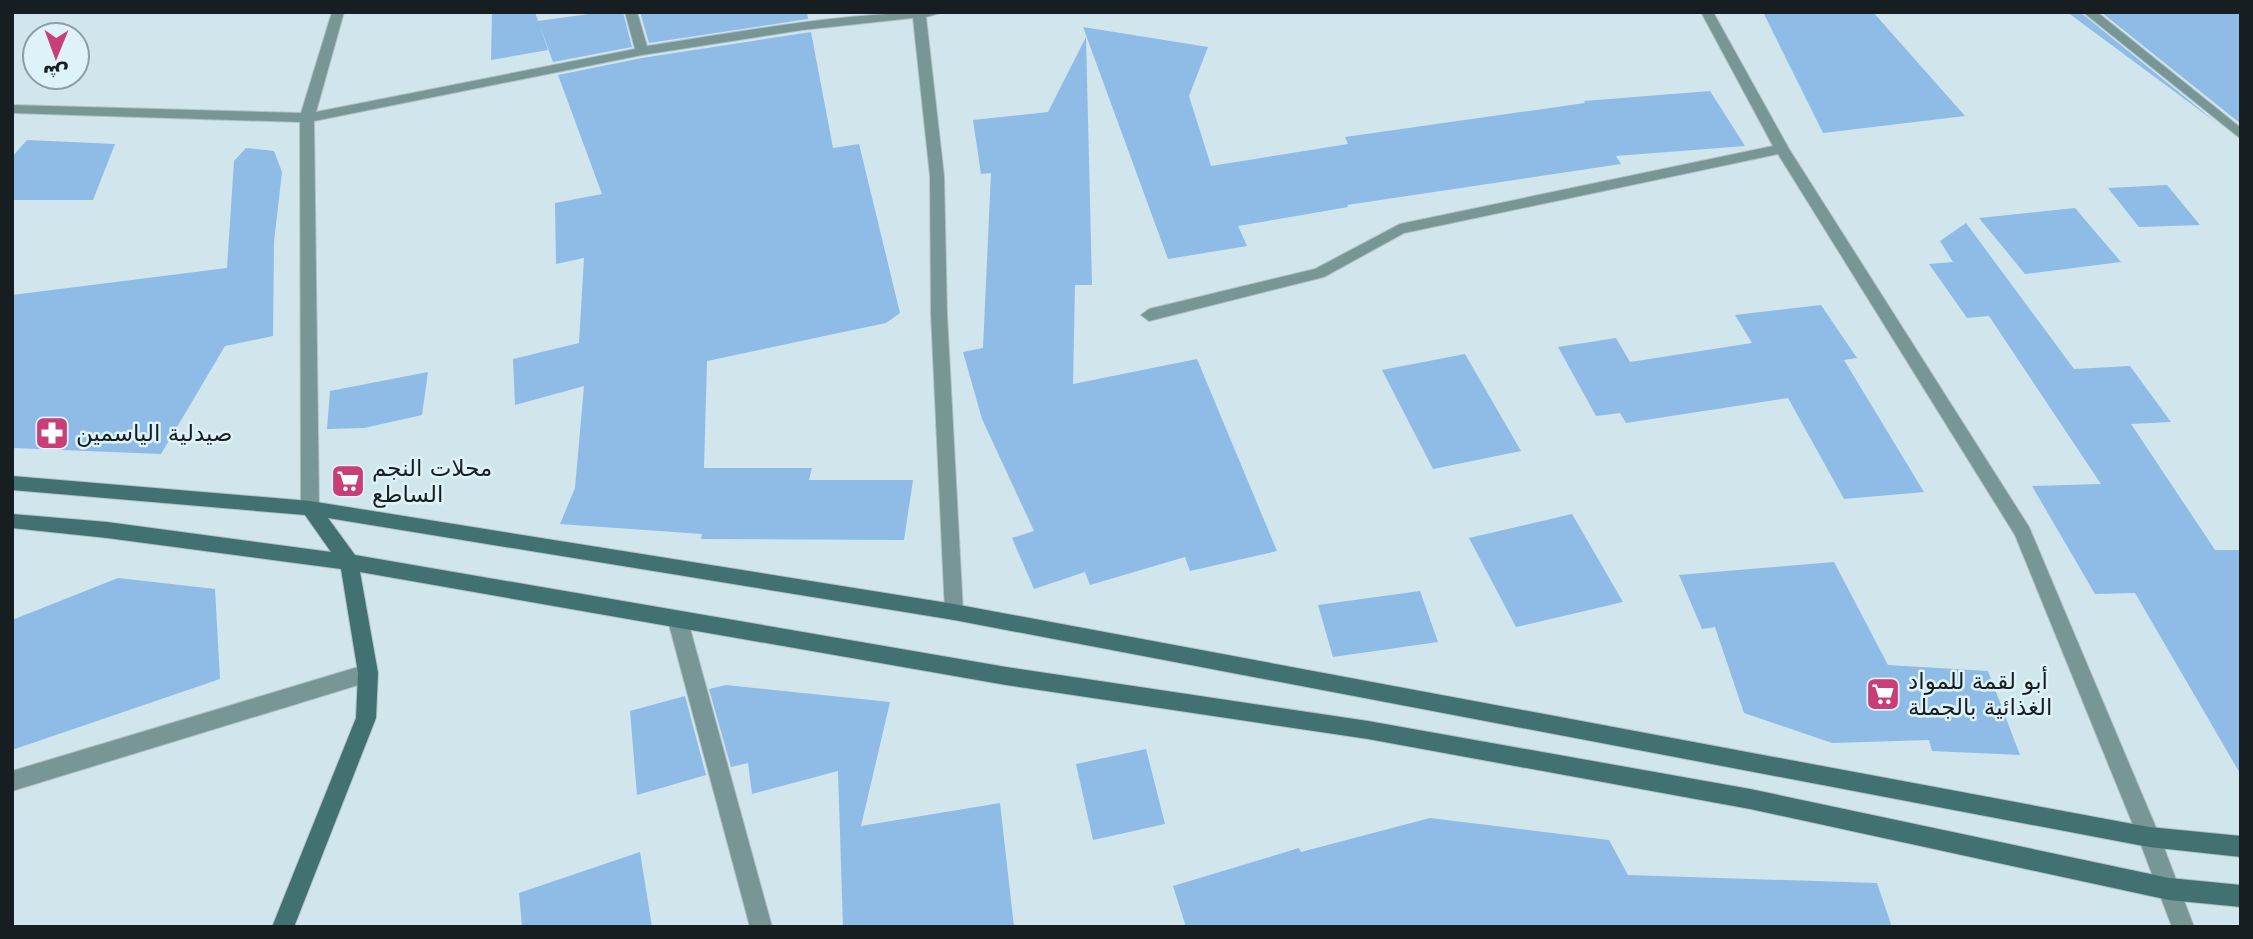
<svg xmlns="http://www.w3.org/2000/svg" width="2253" height="939" font-family="'DejaVu Sans',Vazirmatn,sans-serif">
<rect width="100%" height="100%" fill="#d1e5ec"/>
<!-- building -->
<path fill="#8fbbe7" d="M492,12H535L548,50L491,60Z
M603,12H623L632,47L553,62L538,21Z
M640,12H807L808,19L649,43Z
M1763,12H1873L1965,116L1823,133Z
M2067,12H2080L2217,123Z
M2101,12H2241V124Z
M1083,27L1208,47L1189,96L1211,166L1348,144L1345,137L1585,103L1584,101L1710,91L1745,146L1616,156L1621,164L1347,205L1348,207L1238,226L1247,246L1168,259Z
M811,32L833,148L859,144L900,313L886,323L707,361L704,468H812L809,480H913L904,540L701,539L702,534L560,524L575,488L584,386L515,405L513,359L579,343L584,258L556,264L555,203L602,194L558,75L642,58Z
M1086,37L1092,285H1075L1073,384L1197,359L1277,551L1190,571L1185,557L1090,585L1085,572L1034,589L1012,538L1034,531L982,419L963,352L983,348L991,173L981,174L973,120L1048,112Z
M27,140L115,144L93,200H12V157Z
M246,148L274,151L282,172L274,242L273,336L225,346L161,454L12,448V295L227,268L234,161Z
M2167,185L2200,225L2139,227L2108,188Z
M2075,208L2121,262L2025,274L1979,218Z
M1966,223L2074,369L2130,366L2171,422L2131,424L2215,550H2241V775L2135,593L2095,594L2032,486L2101,484L1989,316L1967,318L1929,264L1953,262L1940,241Z
M1821,305L1857,358L1844,360L1924,492L1844,499L1788,398L1626,423L1620,413L1596,416L1558,347L1616,338L1630,362L1752,343L1735,315Z
M1465,354L1521,451L1433,469L1382,370Z
M428,372L422,415L364,428L327,429L330,391Z
M1572,514L1623,602L1516,627L1469,538Z
M1834,562L1888,665L1988,671L2020,755L1932,751L1929,740L1832,743L1744,713L1715,627L1702,629L1679,575Z
M118,578L215,589L220,679L12,750V620Z
M1420,591L1438,642L1333,657L1318,605Z
M726,685L890,702L861,826L1000,803L1014,927H843L838,771L752,794L748,763L731,767L709,689Z
M685,696L706,775L637,795L630,711Z
M1146,749L1165,824L1093,840L1076,764Z
M1430,818L1609,840L1628,875L1877,883L1892,927H1186L1173,886L1299,848L1301,852Z
M640,852L652,927H522L519,893Z"/>
<g fill="none" stroke-linecap="round" stroke-linejoin="round">
<!-- street casing -->
<g stroke="#b0c1c7" stroke-width="2">
<path id="street" d="M332,12H344L316,112L635,49L625,12H637L647,46C746,31 844,12 944,12L926,17L944,176L947,314L963,612L961,618L954,620L947,618L945,612L931,314L930,176L913,18L802,30L642,55L314,121L319,508L316,513L310,515L304,513L301,508L300,122L12,113V105L301,113Z
M1701,12H1713L1789,149L2029,527L2160,837L2194,927H2172L2138,837L2015,535L1778,154L1404,233L1324,277L1149,321L1141,315L1149,309L1315,269L1400,224L1773,146Z
M2083,12H2097L2241,128V139Z
M678,613L685,615L688,621L772,927H750L668,621L671,615Z
M368,664L375,667L378,673L375,679L368,682L12,791V771Z"/>
</g>
<!-- secondary casing -->
<g stroke="#b0c1c7" stroke-width="2">
<path id="secondary" d="M12,476L310,501L954,604L2149,827L2241,836V857L2149,847L954,620L328,518L355,555L1006,667L1368,721L1750,789L2169,878L2241,885V907L2169,900L1750,809L1368,739L1006,685L360,572L378,673L376,718L294,927H272L356,718L358,673L341,569L107,538L12,528V514L107,522L331,552L305,515L12,490Z"/>
</g>
<!-- street -->
<use href="#street" fill="#779695" fill-rule="evenodd"/>
<!-- secondary -->
<use href="#secondary" fill="#417271" fill-rule="evenodd"/>
</g>
<!-- icons -->
<defs>
<g id="pharmacy-square" transform="scale(1.75)"><rect x="-9" y="-9" width="18" height="18" rx="4" fill="#c83e76" stroke="#def2f9"/><path d="M-2-6h4v4h4v4h-4v4h-4v-4h-4v-4h4Z" fill="#fff"/></g>
<g id="supermarket-square" transform="scale(1.75)"><rect x="-9" y="-9" width="18" height="18" rx="4" fill="#c83e76" stroke="#def2f9"/><path d="M-6-5.5h2.5l.6 2H6L4.5 2H-2.5L-4.4-4H-6ZM-1.5 3.2a1.3 1.3 0 1 0 .1 0ZM3 3.2a1.3 1.3 0 1 0 .1 0Z" fill="#fff"/></g>
</defs>
<g fill-rule="evenodd">
<use href="#pharmacy-square" x="52" y="433"/>
<use href="#supermarket-square" x="348" y="481"/>
<use href="#supermarket-square" x="1883" y="694"/>
</g>
<g text-anchor="middle" dominant-baseline="central" stroke-width="5" stroke-linejoin="round" paint-order="stroke">
<!-- poi labels -->
<g font-size="23" fill="#171e21" stroke="#def2f9" text-anchor="start">
<text x="76" y="433">صيدلية الياسمين</text>
<text x="372" y="468">محلات النجم<tspan x="372" dy="26">الساطع</tspan></text>
<text x="1908" y="681">أبو لقمة للمواد<tspan x="1908" dy="26">الغذائية بالجملة</tspan></text>
</g>
</g>
<!-- border -->
<rect width="2253" height="939" fill="none" stroke="#171e21" stroke-width="28"/>
<!-- north arrow -->
<g transform="translate(56 56) rotate(181)"><circle r="33" fill="#def2f9" stroke="#8e9da3" stroke-width="2"/>
<path d="M0-5L12 26L0 18L-12 26Z" fill="#c83e76"/>
<text y="-10" font-size="19" font-weight="bold" text-anchor="middle" fill="#171e21">ش</text>
</g>
</svg>
